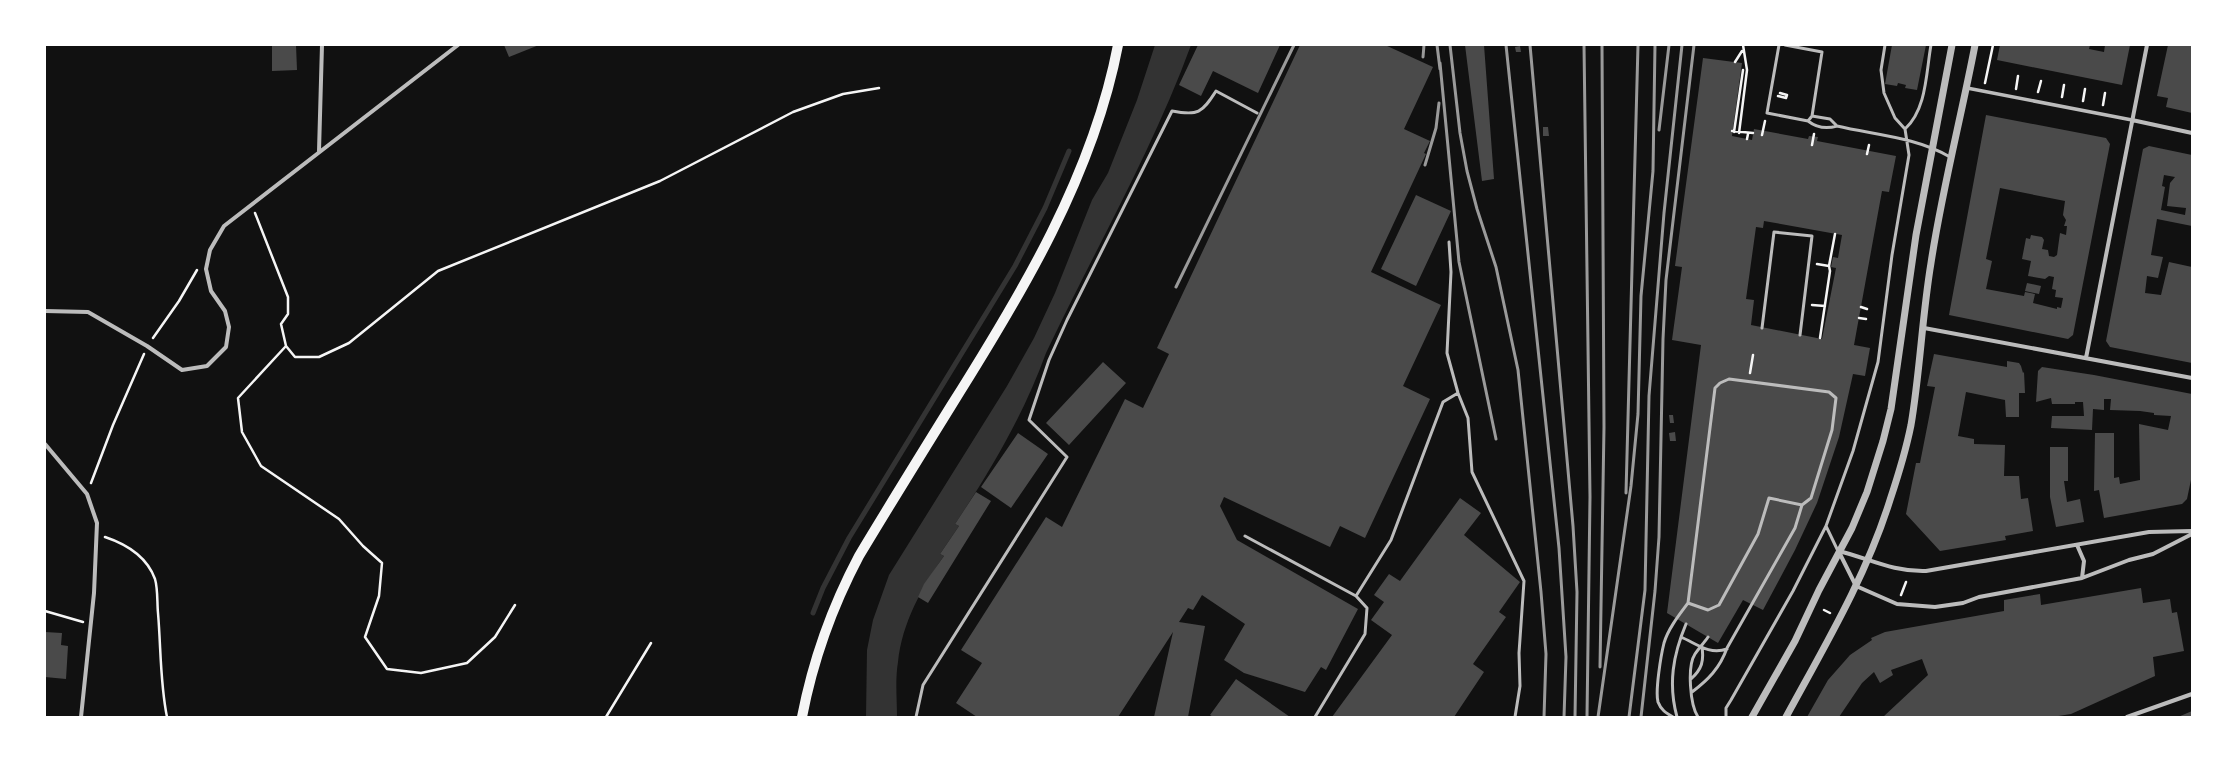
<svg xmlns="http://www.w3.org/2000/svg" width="2237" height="762" font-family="'Sofia Sans Condensed',sans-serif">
<rect width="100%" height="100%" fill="#111"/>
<!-- water -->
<path fill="#333" d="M1155,45H1191C1152,152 1094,251 1046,353C1024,414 991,470 955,524L959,526L940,554L944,556C922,587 902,623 898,662C895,680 897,699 897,717H866L867,650L873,620L889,575L1007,386L1034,338L1055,293L1092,200L1108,173L1137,100Z"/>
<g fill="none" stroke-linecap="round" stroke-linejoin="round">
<!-- stream -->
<path stroke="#333" stroke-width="5" d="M813,613L823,588L849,538L1015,266L1045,208L1069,151"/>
</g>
<!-- building -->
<path fill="#4a4a4a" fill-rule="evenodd" d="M272,45H296L297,70L272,71Z
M504,45H539L509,57Z
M1198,45H1280L1258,93L1213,71L1201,96L1179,85Z
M1300,45H1385L1433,67L1404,129L1430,141L1424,153L1426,154L1371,272L1441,305L1403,386L1430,399L1365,538L1340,526L1330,547L1224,497L1220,506L1237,540L1358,609L1326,670L1321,667L1305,692L1244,673L1224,660L1245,624L1202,595L1193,610L1188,608L1179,622L1205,626L1188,717H1154L1173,632L1118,717H977L956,703L982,663L961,650L1046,517L1062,527L1125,399L1143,408L1169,354L1157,348Z
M1465,45H1484L1494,179L1482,181Z
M1892,45H1926L1917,90L1905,88L1906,85L1898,83L1897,86L1885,84Z
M2000,45H2090L2089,49L2104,52L2105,45H2130L2122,85L1997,60Z
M2168,45H2192V113L2166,107L2168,98L2157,96Z
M1520,46L1521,52H1516L1515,47Z
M1703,58L1742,63L1732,136L1752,140L1754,129L1808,139L1809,136L1818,137L1817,141L1896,156L1889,192L1882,191L1854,345L1870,348L1865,376L1853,374L1839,437L1817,503L1795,550L1763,610L1743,600L1718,643L1667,613L1701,345L1672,340L1682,267L1675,266ZM1764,221L1842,235L1838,258L1833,257L1831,267L1836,268L1822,339L1751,325L1754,300L1746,299L1756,227L1763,228Z
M1986,115L2106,138L2110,144L2073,335L2068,339L1949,315ZM2000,188L2065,201L2063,215L2066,220L2064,226H2067L2066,235L2060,233L2057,255L2054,257L2049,256L2048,250L2042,249L2044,240L2042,237L2031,235L2030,239L2026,238L2022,259L2031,261L2028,276L2045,279L2049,276L2054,277L2052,289L2056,290L2055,297L2063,298L2061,308L2057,307V309L2033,303L2035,294L2025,292L2024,296L1986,289L1992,261L1986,259Z
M1543,127H1548L1549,136H1543Z
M2149,146L2192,155V226L2157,219L2151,255L2163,257L2158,278L2147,276L2145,293L2161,295L2169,262L2192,267V363L2110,347L2106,341L2143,149ZM2164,175L2175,177L2170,183L2167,206L2186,208L2185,215L2161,210L2165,187L2162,186Z
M1416,195L1451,211L1416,286L1381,269Z
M2027,283L2041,286L2039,294L2025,291Z
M1934,354L2007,367V361L2019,363L2021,366L2023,373L2024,372L2025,393H2019V417H2006L2005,400L1966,392L1958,436L1974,439V444L2005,445L2004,476H2019L2021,499L2028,498L2033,531L2005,536L2006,540L1940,551L1906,514L1916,463H1920L1935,387L1927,386Z
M1103,362L1126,383L1069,445L1046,423Z
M2042,367L2094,375L2192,394V475L2187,499L2182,504L2104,518L2099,490L2094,491L2095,433H2114V478L2119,477L2120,484L2140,480L2139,424L2168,430L2171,416L2154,415V413L2140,411L2110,410L2111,399H2104V410L2093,409L2092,430L2051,428L2052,416H2084L2083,402H2075V404H2052L2051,398L2036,402L2038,371Z
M1669,415H1673L1674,423H1670Z
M1675,432L1676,441H1670L1669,433Z
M1018,433L1048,454L1011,508L981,487Z
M2050,447H2068V481H2064L2067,502L2080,499L2084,522L2056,527L2050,497Z
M976,492L991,501L928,603L918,597L924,584L944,556L940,554L959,526L955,524Z
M1460,498L1481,513L1464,535L1520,582L1499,612L1506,617L1473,664L1484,672L1454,717H1332L1392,635L1371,620L1384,602L1374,595L1389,574L1400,581Z
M2141,588L2143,603L2170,599L2172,613L2177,612L2184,651L2153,657L2155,676L2071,714L2052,717H1883L1928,675L1922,659L1891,670L1893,675L1880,683L1874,672L1862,683L1839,717H1807L1828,680L1843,663L1850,655L1872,640L1871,638L1885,632L2004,611V600L2040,594L2041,605Z
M45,632L62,633L61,645L68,646L66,679L45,677Z
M1236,679L1290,717H1213L1210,715Z
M2192,711V717H2178Z"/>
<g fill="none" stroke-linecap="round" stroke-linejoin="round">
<!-- path -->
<path stroke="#f5f5f5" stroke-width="2.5" d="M1735,62L1742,51
M1985,83L1993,45
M2016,89L2018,76
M2038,92L2041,81
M1778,96L1786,98L1787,95L1780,93
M2062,97L2064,85
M2083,101L2085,89
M2103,105L2105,93
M1732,131L1753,133
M1734,132L1743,70
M1739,133L1747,70L1743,45
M1762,135L1765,121
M1747,139L1748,134
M1812,145L1814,134
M1867,154L1869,145
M255,213L288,297V314L281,324L286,346L295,357H319L349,343L438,271L660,181L793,112L843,94L879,88
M1817,264L1829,266
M1812,305L1825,306
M1861,307L1867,309
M1859,318L1866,319
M153,338L179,301L197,270
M1820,338L1830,271L1829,266L1835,234
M286,346L238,398L242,432L261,466L339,519L363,546L382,563L379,596L365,637L387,669L421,673L467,663L495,637L515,605
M1750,373L1753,355
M91,483L113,425L144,354
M105,537C126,544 147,557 155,579C158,589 157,603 158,613C161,648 160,683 167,717
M1901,595L1906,582
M1824,610L1830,613
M45,611L83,622
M606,717L651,643"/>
<!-- service -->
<path stroke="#bcbcbc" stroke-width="3" d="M1779,45L1767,113L1808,121L1812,116
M1785,45L1822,52L1812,116L1830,119L1837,126
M1808,121C1817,128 1827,129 1837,126C1875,135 1916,137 1950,157
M1905,129C1927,109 1926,72 1931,45
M1449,242L1451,272L1447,353L1458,393L1468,418L1472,472L1524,581L1519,653L1520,686L1515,717
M1762,328L1774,232L1812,236L1800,335
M1826,526L1838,551
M1245,536L1356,596
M1688,603L1708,610L1719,605L1758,534L1769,498L1802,505
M1681,637C1697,644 1709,655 1727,649
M1691,679C1702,669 1704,661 1702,647
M916,717L923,685L1067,457L1029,420L1049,360L1067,320L1172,111C1198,116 1202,113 1216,91L1257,113
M1315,717L1365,634L1367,608L1356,596L1391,540L1443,402L1458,393
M1673,717C1666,713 1661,710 1658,702C1655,691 1661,655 1664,643C1668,629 1679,615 1688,603L1715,388L1720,383L1729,379L1829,392L1836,398L1832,430L1811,498L1802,505L1795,528L1727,648C1720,668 1708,680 1692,692
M1677,717C1668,684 1673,655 1686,624
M1698,717C1690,705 1687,666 1695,654C1699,648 1704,643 1708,637
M1726,717V708L1731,700L1793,591L1826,526L1853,451L1878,362L1892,255L1909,155L1905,129L1895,118L1884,93L1881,70L1885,45"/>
<!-- pedestrian -->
<path stroke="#bcbcbc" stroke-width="3.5" d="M1967,88L2132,120"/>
<!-- minor -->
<path stroke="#bcbcbc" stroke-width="4" d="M2132,120L2192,133
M319,151L322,45
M45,311L88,312L147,346L182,370L207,366L226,347L229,327L225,311L211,291L206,269L210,250L224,226L458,45
M1924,328L2192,378
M2086,358L2147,45
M45,444L87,494L97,523L94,593L81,717
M2077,545L2084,561L2082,578
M1839,551C1870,559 1893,572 1926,571L2149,532L2192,531
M1839,552L1856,586L1897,604L1935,607L1963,603L1979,597L2082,578L2129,560L2153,554L2192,534
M2127,717L2192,694"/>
<!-- tertiary -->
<path stroke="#bcbcbc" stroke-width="7" d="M1752,717L1795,641L1819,590L1852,528L1867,492L1883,441L1891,409L1916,235L1952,45
M1786,717C1824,647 1866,577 1890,500C1898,476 1906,450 1911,425C1920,372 1922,317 1931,263C1942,190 1961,118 1975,45"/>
<!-- primary -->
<path stroke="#f5f5f5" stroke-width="10" d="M802,717C813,660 832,607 859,556C889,506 920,456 951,406C1021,295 1093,176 1118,45"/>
<!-- rail -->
<path stroke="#9a9a9a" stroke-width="3" d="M1437,45L1440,69
M1450,45L1460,133L1467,171L1477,209L1496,267L1518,370L1541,592L1546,654L1544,717
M1506,45L1559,548L1566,657L1564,717
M1530,45L1573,526L1577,592L1575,717
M1584,45L1590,497L1587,717
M1423,57L1424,45
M1440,63L1459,262L1496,439
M1659,130L1669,45
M1425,165L1436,128L1439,103
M1176,287L1294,45
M1626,493L1638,45
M1600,667L1604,427L1602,45
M1598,717L1631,486L1638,414L1641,296L1653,171L1655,45
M1629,717L1645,590L1649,396L1664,213L1682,45
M1641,717L1655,591L1659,537L1663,339L1666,280L1694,45"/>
</g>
<!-- border -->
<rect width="2237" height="762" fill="none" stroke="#ffffff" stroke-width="92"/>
</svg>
